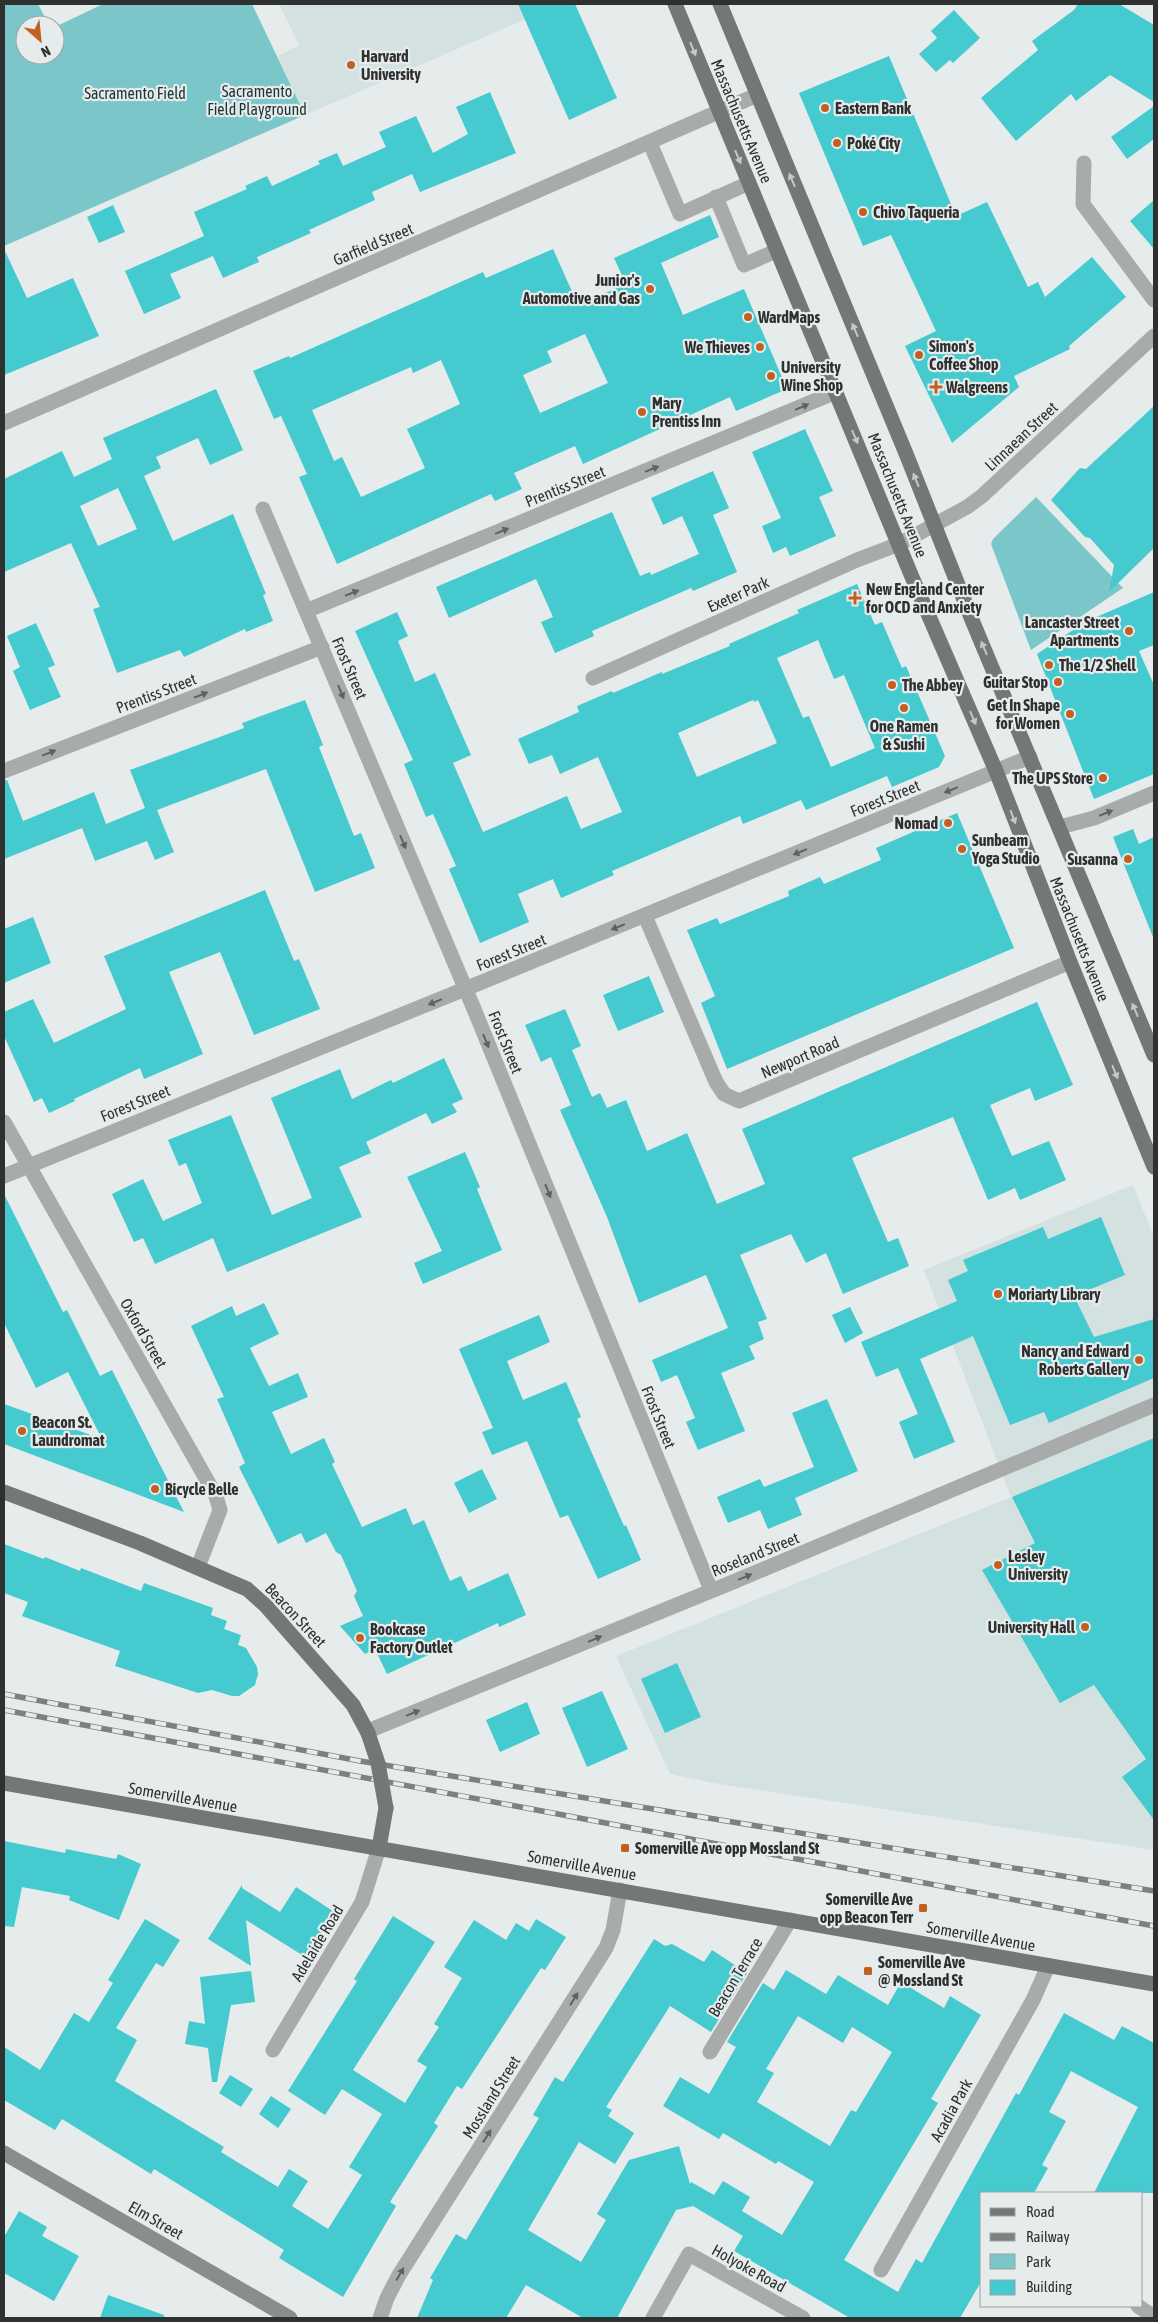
<svg xmlns="http://www.w3.org/2000/svg" width="1158" height="2322" font-family="'Asap Condensed',sans-serif">
<rect width="100%" height="100%" fill="#e6ebeb"/>
<!-- built -->
<path fill="#d3e1e1" d="M279,4H561L305,115L278,56L299,45Z
M1133,1185L1154,1237V1850L713,1783L670,1774L616,1656L1011,1497L924,1270Z"/>
<!-- green -->
<path fill="#7bc6c8" d="M4,4H38L49,25H25V55H55V27L103,4H252L305,115L4,246Z
M1036,497L1123,588L1031,650L991,544L993,539Z"/>
<!-- building -->
<path fill="#44cacf" fill-rule="evenodd" d="M518,4H575L617,98L569,120Z
M1078,4H1119L1154,25V102L1110,75L1076,101L1071,94L1016,141L981,98L1038,50L1032,41L1074,10Z
M954,10L980,38L953,63L950,60L936,72L919,54L937,38L931,31Z
M889,56L956,216L987,202L1028,287L1038,282L1045,297L1092,257L1126,297L1069,346L1070,349L1014,376L1019,387L952,443L905,346L936,331L891,235L863,246L799,93Z
M490,92L516,153L420,192L412,174L372,192L375,200L309,230L311,233L257,257L259,262L223,278L213,256L170,274L181,298L144,314L125,271L204,236L194,212L247,189L245,186L267,176L272,186L320,164L318,161L337,153L343,166L386,147L379,132L416,116L433,153L468,134L456,107Z
M1154,106V139L1127,159L1111,137Z
M1154,200V249L1130,221Z
M113,205L125,232L99,243L87,217Z
M710,215L719,237L661,263L683,315L744,289L787,389L736,411L730,397L583,464L575,446L514,473L522,489L495,501L491,494L337,564L299,477L307,474L281,416L274,419L253,371L289,356L290,358L483,272L486,278L553,249L578,305L626,284L614,258ZM585,334L608,383L540,413L523,375L552,362L547,351ZM441,360L460,404L407,429L425,468L361,497L342,457L334,461L312,410L411,367L413,373Z
M4,249L27,298L73,278L99,336L4,375Z
M216,389L243,450L210,465L198,438L156,457L161,468L144,476L173,541L233,514L266,594L263,595L273,621L246,632L245,629L184,657L180,650L117,673L93,609L100,607L71,543L4,572V479L62,451L74,477L112,459L103,438ZM118,488L137,529L98,546L80,506Z
M1154,406V548L1109,592L1114,565L1090,538L1085,537L1051,500L1080,468L1086,469Z
M805,429L833,491L819,497L836,536L790,556L786,547L773,553L762,526L781,518L752,452Z
M713,471L729,508L713,515L737,572L693,591L691,588L592,631L594,636L555,653L541,622L553,617L536,579L449,618L436,587L612,512L640,576L650,572L651,575L699,554L682,516L663,525L651,498Z
M857,584L875,625L882,622L902,668L906,666L945,756L939,767L892,787L887,776L806,810L801,800L743,824L740,816L612,871L614,875L561,898L553,879L518,894L529,922L480,943L449,869L456,866L433,814L426,817L404,764L413,760L355,631L397,612L408,636L398,641L415,682L435,673L471,755L453,763L483,832L567,796L581,829L622,812L598,757L560,774L552,755L529,764L518,739L579,712L577,706L612,691L613,693L662,672V674L730,646L729,644L799,613L797,610ZM818,640L834,679L844,675L875,748L831,767L809,716L803,718L777,658ZM753,700L754,702L758,700L777,743L697,777L678,733Z
M1154,592V645L1139,651L1154,685V774L1094,799L1037,654L1085,622Z
M36,623L55,665L48,668L61,697L30,710L13,671L20,667L7,636Z
M305,700L323,745L319,747L354,836L361,833L375,868L315,892L266,769L157,810L174,852L155,860L147,841L95,861L82,828L4,859V780H7L23,821L94,792L106,824L145,808L130,770L244,728L242,723Z
M957,813L1014,948L727,1069L701,1003L715,996L687,930L717,918L720,924L789,896L788,891L820,877L824,884L881,860L876,848Z
M1133,829L1139,844L1154,837L1153,937L1113,837Z
M265,890L294,961L299,959L320,1009L254,1035L220,952L169,972L203,1054L144,1079L140,1068L74,1099L75,1101L49,1113L42,1098L34,1102L4,1036V1012L33,999L54,1043L126,1009L104,956Z
M33,917L51,963L4,983V929Z
M649,976L664,1012L618,1031L603,995Z
M1037,1002L1073,1085L1035,1101L1030,1088L990,1105L1012,1156L1049,1141L1066,1180L1020,1200L1015,1188L988,1200L953,1117L852,1158L888,1242L898,1238L909,1266L843,1294L826,1253L806,1263L791,1234L740,1255L767,1319L758,1322L764,1339L749,1346L755,1359L721,1373L745,1431L698,1450L686,1422L695,1418L677,1375L661,1382L652,1360L728,1328L706,1275L639,1303L607,1217L560,1110L571,1105L551,1057L541,1062L525,1025L565,1009L581,1046L572,1050L592,1097L600,1093L607,1108L626,1100L647,1151L687,1133L717,1204L765,1184L742,1129Z
M444,1058L463,1099L452,1104L457,1112L432,1124L426,1113L366,1142L371,1153L339,1167L362,1217L227,1272L213,1238L155,1264L143,1238L134,1242L112,1194L143,1179L163,1221L202,1203L186,1163L179,1166L168,1140L231,1115L272,1215L312,1198L271,1098L340,1069L352,1099L391,1080L393,1083Z
M465,1152L480,1187L477,1189L502,1250L423,1284L414,1263L442,1251L407,1177Z
M4,1194L63,1312L67,1310L100,1376L112,1370L184,1512L4,1444V1404L102,1439L68,1372L36,1388L4,1323Z
M1101,1217L1125,1275L1074,1296L1094,1337L1154,1319V1378L1049,1423L1044,1412L1010,1425L973,1336L920,1359L955,1442L914,1459L899,1422L918,1414L898,1368L876,1377L861,1342L957,1301L948,1280L968,1271L963,1260L1043,1227L1048,1239Z
M264,1303L279,1334L250,1348L269,1386L298,1373L308,1397L272,1412L291,1454L324,1438L335,1462L332,1464L362,1527L406,1508L413,1525L424,1520L450,1581L461,1576L468,1591L508,1573L526,1615L499,1627L498,1623L387,1674L375,1649L365,1654L340,1626L363,1616L354,1596L357,1591L341,1555L336,1552L326,1533L306,1543L301,1533L278,1544L239,1467L245,1463L217,1399L224,1397L191,1326L232,1306L236,1316Z
M850,1307L863,1333L845,1343L832,1315Z
M539,1315L550,1342L507,1361L523,1400L566,1382L581,1417L577,1419L624,1526L626,1525L641,1560L598,1579L568,1515L560,1518L527,1441L492,1455L482,1432L493,1428L459,1349Z
M827,1399L858,1471L795,1498L802,1515L768,1529L760,1510L728,1523L717,1497L760,1479L764,1487L814,1467L792,1413Z
M1154,1438V1820L1122,1777L1146,1759L1094,1685L1060,1703L982,1570L1035,1543L1012,1497Z
M482,1469L497,1499L469,1513L454,1483Z
M4,1544L44,1559L45,1557L80,1571L81,1568L141,1591L144,1583L213,1608L211,1615L227,1621L224,1629L241,1635L238,1645L246,1648L257,1667L258,1674L255,1685L239,1696H232L212,1690L198,1693L115,1666L120,1651L22,1616L28,1602L4,1593Z
M677,1663L701,1717L665,1733L641,1679Z
M602,1691L628,1749L587,1767L562,1708Z
M527,1702L540,1734L500,1752L486,1720Z
M4,1841L65,1853L66,1849L116,1859L118,1854L141,1864L119,1920L69,1900L70,1896L22,1887L14,1927L4,1926Z
M242,1885V1888L280,1912L296,1887L336,1913L307,1958L246,1920L251,1966L208,1939Z
M393,1916L435,1942L353,2070L405,2103L427,2067L417,2061L439,2027L434,2024L462,1978L444,1967L474,1920L506,1940L516,1923L529,1931L536,1919L566,1937L545,1970L541,1968L462,2089L457,2086L434,2123L438,2126L390,2202L396,2206L343,2297L279,2258L284,2250L154,2169L151,2174L62,2119L55,2130L4,2100V2047L40,2070L74,2013L89,2022L113,1983L108,1980L145,1919L180,1940L163,1967L156,1963L116,2028L137,2040L115,2081L224,2147L221,2152L278,2187L289,2169L308,2181L292,2206L328,2229L362,2175L349,2167L382,2114L342,2089L325,2115L288,2091L357,1981L354,1979Z
M654,1939L665,1946L672,1944L704,1962L712,1950L747,1973L711,2032L670,2006L606,2107L612,2110L608,2116L634,2133L615,2164L579,2142L528,2230L581,2262L606,2220L597,2214L629,2160L679,2146L690,2184L691,2182L714,2195L723,2181L750,2197L742,2211L782,2235L814,2182L778,2161L776,2164L723,2133L719,2139L663,2106L680,2077L709,2094L736,2047L727,2042L763,1983L774,1990L786,1970L826,1994L838,1975L888,2005L901,1982L944,2008L950,1996L981,2015L931,2099L938,2103L844,2260L898,2292L916,2259L922,2263L1016,2093L1019,2095L1064,2013L1114,2040L1122,2026L1154,2043V2193H1094L1138,2107L1071,2071L1049,2112L1066,2121L1042,2165L1048,2168L1034,2193H982V2280L960,2318H850L734,2251L743,2236L693,2206L676,2210L617,2318H583L526,2285L506,2318H417L433,2280L430,2278L456,2234L466,2240L539,2118L533,2115L555,2077L563,2082ZM798,2016L843,2043L852,2027L892,2052L856,2112L851,2110L830,2146L757,2102L774,2073L766,2069Z
M251,1971L255,2002L231,2005L217,2082H212L208,2048L185,2044L189,2021L205,2024L200,1977Z
M230,2075L253,2089L241,2107L219,2093Z
M271,2096L291,2109L278,2128L259,2114Z
M19,2211L47,2227L42,2236L79,2256L54,2301L4,2273V2237Z
M108,2295L164,2315V2318H100Z"/>
<g fill="none" stroke-linecap="round" stroke-linejoin="round">
<!-- service -->
<path stroke="#a9abab" stroke-width="15" d="M650,143L680,214L749,183
M716,197L744,265L776,251"/>
<!-- minor -->
<path stroke="#a9abab" stroke-width="15" d="M1084,163L1083,204L1154,300
M4,423L757,95
M263,509L474,1009L711,1590
M306,611L836,392
M593,678L857,560L899,544L967,507L982,496L1154,336
M4,771L322,647
M1060,827L1094,818L1154,793
M645,916L716,1082L724,1094L739,1101L1070,962
M4,1176L465,989L1030,757
M368,1731L733,1582L1154,1405
M273,2050L362,1902L379,1848
M710,2052L790,1920
M881,2270L1033,2000L1048,1966
M1138,2306L1154,2317
M653,2318L689,2254L803,2318"/>
<!-- tertiary -->
<path stroke="#a9abab" stroke-width="15" d="M4,1122L216,1496L220,1510L198,1567
M380,2318L387,2298L399,2275L606,1948L613,1930L620,1890"/>
<!-- secondary -->
<path stroke="#8a8d8d" stroke-width="15" d="M4,2153L290,2318"/>
<!-- primary -->
<path stroke="#737777" stroke-width="15" d="M675,4L912,577L996,771L1070,962L1154,1167
M720,4L907,456L972,620L1154,1055
M4,1492L140,1543L247,1589L266,1606L353,1705L368,1733
M4,1783L1154,1984
M379,1848L386,1808"/>
<!-- rail casing -->
<g stroke="#7d8080" stroke-width="5.5">
<path id="rail" d="M4,1694L360,1761L1154,1891
M4,1710L1154,1926"/>
</g>
<!-- rail -->
<use href="#rail" stroke="#e6ebeb" stroke-width="4" stroke-dasharray="11" stroke-linecap="butt"/>
<!-- primary-bridge -->
<path stroke="#737777" stroke-width="15" d="M368,1733L378,1763L386,1808"/>
</g>
<!-- one-way arrows -->
<defs><path id="oneway-solid" d="M-6-.8H1V-3.2L6.5 0L1 3.2V.8H-6Z" transform="scale(1.25)"/></defs>
<g fill="#c4c8c8">
<use href="#oneway-solid" transform="translate(693 49) rotate(68)"/>
<use href="#oneway-solid" transform="translate(738 157) rotate(67)"/>
<use href="#oneway-solid" transform="translate(792 180) rotate(-113)"/>
<use href="#oneway-solid" transform="translate(855 330) rotate(-113)"/>
<use href="#oneway-solid" transform="translate(855 437) rotate(67)"/>
<use href="#oneway-solid" transform="translate(916 480) rotate(-112)"/>
<use href="#oneway-solid" transform="translate(984 648) rotate(-113)"/>
<use href="#oneway-solid" transform="translate(973 718) rotate(67)"/>
<use href="#oneway-solid" transform="translate(1013 817) rotate(69)"/>
<use href="#oneway-solid" transform="translate(1135 1010) rotate(-113)"/>
<use href="#oneway-solid" transform="translate(1115 1072) rotate(68)"/>
</g>
<g fill="#606262">
<use href="#oneway-solid" transform="translate(802 407) rotate(-23)"/>
<use href="#oneway-solid" transform="translate(652 469) rotate(-22)"/>
<use href="#oneway-solid" transform="translate(502 531) rotate(-22)"/>
<use href="#oneway-solid" transform="translate(352 593) rotate(-22)"/>
<use href="#oneway-solid" transform="translate(341 692) rotate(67)"/>
<use href="#oneway-solid" transform="translate(201 695) rotate(-21)"/>
<use href="#oneway-solid" transform="translate(49 753) rotate(-21)"/>
<use href="#oneway-solid" transform="translate(951 790) rotate(158)"/>
<use href="#oneway-solid" transform="translate(1106 813) rotate(-22)"/>
<use href="#oneway-solid" transform="translate(403 842) rotate(67)"/>
<use href="#oneway-solid" transform="translate(800 852) rotate(158)"/>
<use href="#oneway-solid" transform="translate(618 927) rotate(158)"/>
<use href="#oneway-solid" transform="translate(435 1002) rotate(158)"/>
<use href="#oneway-solid" transform="translate(486 1041) rotate(68)"/>
<use href="#oneway-solid" transform="translate(548 1191) rotate(68)"/>
<use href="#oneway-solid" transform="translate(745 1577) rotate(-23)"/>
<use href="#oneway-solid" transform="translate(595 1639) rotate(-23)"/>
<use href="#oneway-solid" transform="translate(413 1713) rotate(-22)"/>
<use href="#oneway-solid" transform="translate(574 1999) rotate(-58)"/>
<use href="#oneway-solid" transform="translate(487 2136) rotate(-58)"/>
<use href="#oneway-solid" transform="translate(400 2274) rotate(-60)"/>
</g>
<!-- markers -->
<g fill="#c26023" stroke="#e6ebeb" stroke-width="2">
<circle cx="351" cy="65" r="5"/>
<circle cx="825" cy="108" r="5"/>
<circle cx="837" cy="143" r="5"/>
<circle cx="863" cy="212" r="5"/>
<circle cx="650" cy="289" r="5"/>
<circle cx="748" cy="317" r="5"/>
<circle cx="760" cy="347" r="5"/>
<circle cx="919" cy="355" r="5"/>
<circle cx="771" cy="376" r="5"/>
<path d="M933.5 379.5h5v5h5v5h-5v5h-5v-5h-5v-5h5z"/>
<circle cx="642" cy="412" r="5"/>
<path d="M852.5 590.5h5v5h5v5h-5v5h-5v-5h-5v-5h5z"/>
<circle cx="1129" cy="631" r="5"/>
<circle cx="1049" cy="665" r="5"/>
<circle cx="1058" cy="682" r="5"/>
<circle cx="892" cy="685" r="5"/>
<circle cx="904" cy="708" r="5"/>
<circle cx="1070" cy="714" r="5"/>
<circle cx="1103" cy="778" r="5"/>
<circle cx="948" cy="823" r="5"/>
<circle cx="962" cy="849" r="5"/>
<circle cx="1128" cy="859" r="5"/>
<circle cx="998" cy="1294" r="5"/>
<circle cx="1139" cy="1360" r="5"/>
<circle cx="22" cy="1431" r="5"/>
<circle cx="155" cy="1489" r="5"/>
<circle cx="998" cy="1565" r="5"/>
<circle cx="1085" cy="1627" r="5"/>
<circle cx="360" cy="1638" r="5"/>
<rect x="620" y="1843" width="10" height="10" rx="2.5"/>
<rect x="918" y="1903" width="10" height="10" rx="2.5"/>
<rect x="863" y="1966" width="10" height="10" rx="2.5"/>
</g>
<g text-anchor="middle" dominant-baseline="central" stroke-width="4.5" stroke-linejoin="round" paint-order="stroke">
<!-- poi labels -->
<g font-size="16" font-weight="bold" fill="#2f3131" stroke="#e6ebeb" text-anchor="start">
<text x="361" y="56">Harvard<tspan x="361" dy="18">University</tspan></text>
<text x="835" y="108">Eastern Bank</text>
<text x="847" y="143">Poké City</text>
<text x="873" y="212">Chivo Taqueria</text>
<text x="640" y="280" text-anchor="end">Junior's<tspan x="640" dy="18">Automotive and Gas</tspan></text>
<text x="758" y="317">WardMaps</text>
<text x="929" y="346">Simon's<tspan x="929" dy="18">Coffee Shop</tspan></text>
<text x="750" y="347" text-anchor="end">We Thieves</text>
<text x="781" y="367">University<tspan x="781" dy="18">Wine Shop</tspan></text>
<text x="946" y="387">Walgreens</text>
<text x="652" y="403">Mary<tspan x="652" dy="18">Prentiss Inn</tspan></text>
<text x="866" y="589">New England Center<tspan x="866" dy="18">for OCD and Anxiety</tspan></text>
<text x="1119" y="622" text-anchor="end">Lancaster Street<tspan x="1119" dy="18">Apartments</tspan></text>
<text x="1059" y="665">The 1/2 Shell</text>
<text x="1048" y="682" text-anchor="end">Guitar Stop</text>
<text x="902" y="685">The Abbey</text>
<text x="1060" y="705" text-anchor="end">Get In Shape<tspan x="1060" dy="18">for Women</tspan></text>
<text x="904" y="726" text-anchor="middle">One Ramen<tspan x="904" dy="18">&amp; Sushi</tspan></text>
<text x="1093" y="778" text-anchor="end">The UPS Store</text>
<text x="938" y="823" text-anchor="end">Nomad</text>
<text x="972" y="840">Sunbeam<tspan x="972" dy="18">Yoga Studio</tspan></text>
<text x="1118" y="859" text-anchor="end">Susanna</text>
<text x="1008" y="1294">Moriarty Library</text>
<text x="1129" y="1351" text-anchor="end">Nancy and Edward<tspan x="1129" dy="18">Roberts Gallery</tspan></text>
<text x="32" y="1422">Beacon St.<tspan x="32" dy="18">Laundromat</tspan></text>
<text x="165" y="1489">Bicycle Belle</text>
<text x="1008" y="1556">Lesley<tspan x="1008" dy="18">University</tspan></text>
<text x="1075" y="1627" text-anchor="end">University Hall</text>
<text x="370" y="1629">Bookcase<tspan x="370" dy="18">Factory Outlet</tspan></text>
<text x="635" y="1848">Somerville Ave opp Mossland St</text>
<text x="913" y="1899" text-anchor="end">Somerville Ave<tspan x="913" dy="18">opp Beacon Terr</tspan></text>
<text x="878" y="1962">Somerville Ave<tspan x="878" dy="18">@ Mossland St</tspan></text>
</g>
<!-- park labels -->
<g font-size="16" fill="#1d3334" stroke="#e6ebeb">
<text x="257" y="91">Sacramento<tspan x="257" dy="18">Field Playground</tspan></text>
<text x="135" y="93">Sacramento Field</text>
</g>
<!-- street labels -->
<g font-size="16" fill="#2f3131" stroke="#e6ebeb">
<text transform="translate(742 121) rotate(67)">Massachusetts Avenue</text>
<text transform="translate(373 244) rotate(-23)">Garfield Street</text>
<text transform="translate(1021 436) rotate(-43)">Linnaean Street</text>
<text transform="translate(565 486) rotate(-22)">Prentiss Street</text>
<text transform="translate(898 495) rotate(68)">Massachusetts Avenue</text>
<text transform="translate(738 594) rotate(-24)">Exeter Park</text>
<text transform="translate(350 668) rotate(67)">Frost Street</text>
<text transform="translate(156 693) rotate(-21)">Prentiss Street</text>
<text transform="translate(885 798) rotate(-22)">Forest Street</text>
<text transform="translate(1080 939) rotate(68)">Massachusetts Avenue</text>
<text transform="translate(511 952) rotate(-22)">Forest Street</text>
<text transform="translate(506 1042) rotate(68)">Frost Street</text>
<text transform="translate(800 1057) rotate(-23)">Newport Road</text>
<text transform="translate(135 1103) rotate(-22)">Forest Street</text>
<text transform="translate(144 1333) rotate(60)">Oxford Street</text>
<text transform="translate(659 1417) rotate(68)">Frost Street</text>
<text transform="translate(755 1554) rotate(-22)">Roseland Street</text>
<text transform="translate(296 1615) rotate(47)">Beacon Street</text>
<text transform="translate(183 1797) rotate(10)">Somerville Avenue</text>
<text transform="translate(582 1865) rotate(10)">Somerville Avenue</text>
<text transform="translate(981 1936) rotate(10)">Somerville Avenue</text>
<text transform="translate(317 1943) rotate(-59)">Adelaide Road</text>
<text transform="translate(735 1977) rotate(-59)">Beacon Terrace</text>
<text transform="translate(491 2097) rotate(-58)">Mossland Street</text>
<text transform="translate(951 2110) rotate(-61)">Acadia Park</text>
<text transform="translate(156 2220) rotate(30)">Elm Street</text>
<text transform="translate(749 2268) rotate(29)">Holyoke Road</text>
</g>
</g>
<!-- border -->
<rect width="1158" height="2322" fill="none" stroke="#2f3131" stroke-width="10"/>
<!-- legend -->
<rect x="980" y="2192" width="162" height="115" fill="#e6ebeb" stroke="#9da1a1"/>
<rect x="990" y="2208" width="25" height="8" fill="#737777" stroke="#9da1a1"/>
<text x="1026" y="2217" font-size="15" fill="#2f3131">Road</text>
<rect x="990" y="2233" width="25" height="8" fill="#7d8080" stroke="#9da1a1"/>
<text x="1026" y="2242" font-size="15" fill="#2f3131">Railway</text>
<rect x="990" y="2254" width="25" height="15" fill="#7bc6c8" stroke="#9da1a1"/>
<text x="1026" y="2267" font-size="15" fill="#2f3131">Park</text>
<rect x="990" y="2280" width="25" height="15" fill="#44cacf" stroke="#9da1a1"/>
<text x="1026" y="2292" font-size="15" fill="#2f3131">Building</text>
<!-- north arrow -->
<g transform="translate(40 40) rotate(153)"><circle r="24" fill="#e6ebeb" stroke="#9da1a1"/>
<path d="M0-4L9 19L0 12L-9 19Z" fill="#c26023"/>
<text y="-8" font-size="14" font-weight="bold" text-anchor="middle" fill="#2f3131">N</text>
</g>
</svg>
